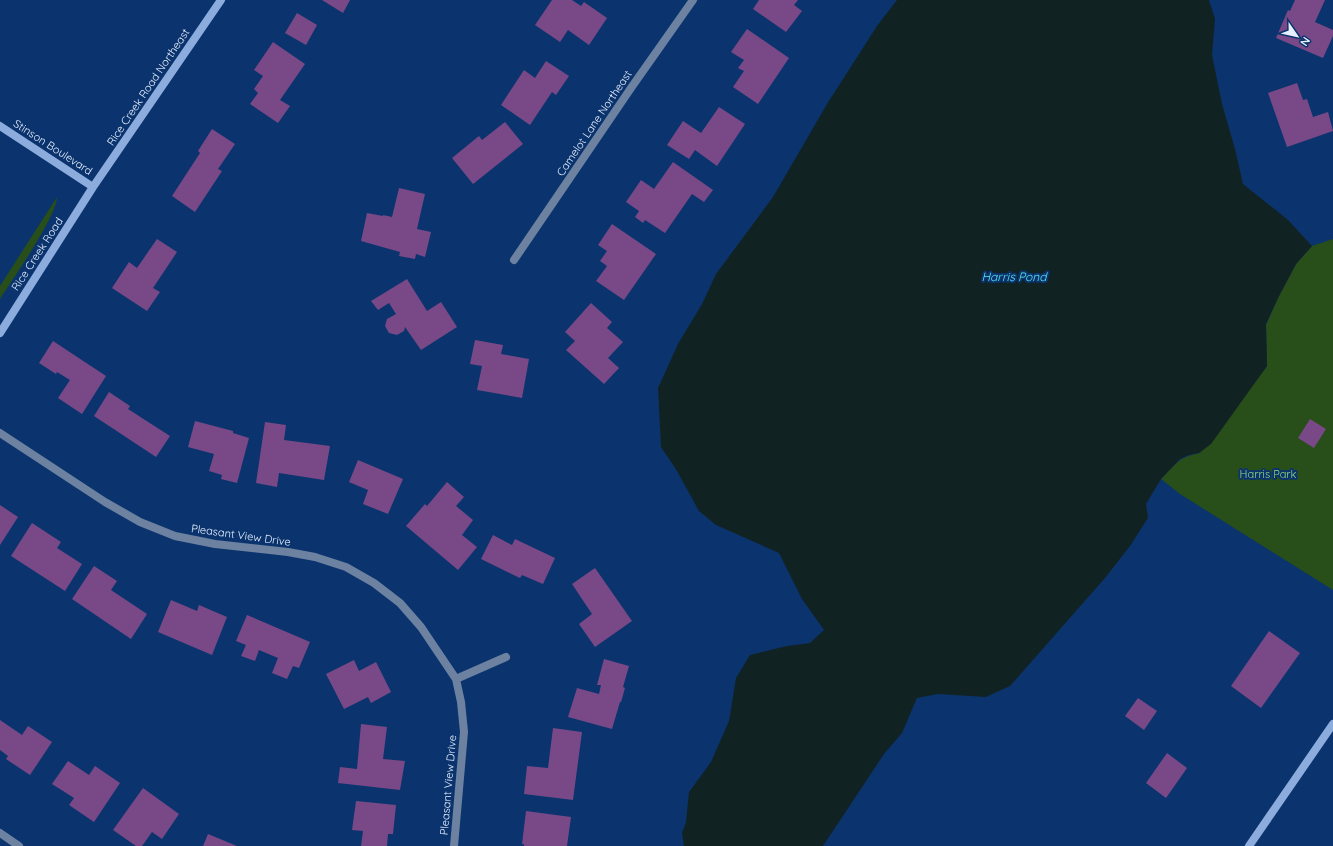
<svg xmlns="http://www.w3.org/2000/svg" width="1333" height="846" font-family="Quicksand,sans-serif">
<rect width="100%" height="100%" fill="#0b346e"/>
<!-- green -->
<path fill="#284e1a" d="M57,197C57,216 12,280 0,299V286Z
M1333,239V590L1180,494L1161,479C1175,465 1178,457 1200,453L1267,366L1266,325L1278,298L1296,264L1312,246Z"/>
<!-- water -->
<path fill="#112223" d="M897,0H1209L1215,19L1212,55L1222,104L1235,149L1243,184L1288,220L1312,246L1296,264L1278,298L1266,324L1267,366L1211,444L1199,453L1189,455L1180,459L1161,479L1146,504L1148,518L1130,546L1105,578L1010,686L986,697L938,694L917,698L902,733L884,754L823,846H684L682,833L686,822L689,792L711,762L729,721L736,678L750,655L787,646L810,643L824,630L802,599L779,553L716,525L699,511L677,471L661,447L658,388L678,344L702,304L716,274L773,197L827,104L877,26Z"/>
<!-- building -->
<path fill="#784986" d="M322,0H350L343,13Z
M552,0H572L581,6L584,2L607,18L589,45L568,30L560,42L535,25Z
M759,0H798L794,5L802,11L786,32L753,9Z
M1295,0H1325L1315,22L1333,30V36L1323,58L1276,38L1288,10L1290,11Z
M297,13L317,25L306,45L285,33Z
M747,29L789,58L758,104L733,87L744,71L738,68L744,60L731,52Z
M273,42L305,64L280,100L290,106L278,123L250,104L258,93L254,89L263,76L254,70Z
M546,61L569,76L556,95L552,92L530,125L501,105L524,70L535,78Z
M1297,83L1303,100L1307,99L1313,117L1328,112L1333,131L1287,147L1268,93Z
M719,107L745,124L717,166L695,150L689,159L667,145L683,121L701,133Z
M505,122L523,144L473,184L452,158L479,136L482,140Z
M212,129L235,144L218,169L222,171L195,212L172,196L200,153L198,151Z
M673,162L713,190L704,202L692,194L665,233L645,220L643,223L635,217L639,211L626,202L641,180L654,189Z
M399,188L425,194L417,229L431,232L425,257L416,254L415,259L399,256L400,252L361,241L367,213L383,216V215L392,217Z
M612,224L656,254L624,300L596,281L607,266L600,261L607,251L598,245Z
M157,239L177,252L153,288L160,292L147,311L112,288L129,262L137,268Z
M407,279L427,311L441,302L457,327L421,350L405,327L404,331L397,335L389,333L385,326L387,319L396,314L389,303L378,310L371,301Z
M591,303L612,322L607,328L623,342L608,358L619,368L604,384L566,350L575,341L565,332Z
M475,340L503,345L501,354L529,359L522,398L477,390L482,366L470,364Z
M53,341L106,376L82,414L58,398L70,380L57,372L56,374L39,363Z
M109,392L130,406L128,409L170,436L156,457L94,416Z
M1310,419L1326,429L1314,448L1298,438Z
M195,421L233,431V433L249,438L237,483L221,479L222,475L209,471L214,454L188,447Z
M265,422L286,425L284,440L330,446L324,480L279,473L277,487L256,483Z
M358,460L403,479L388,514L363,504L368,490L349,482Z
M447,482L464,497L456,506L473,520L462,535L477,547L458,570L406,526L425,504L427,506Z
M0,505L18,517L0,545Z
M32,523L61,542L57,548L82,564L65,591L11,556Z
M493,535L512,545L515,539L555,558L543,584L522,575L520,578L481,559Z
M94,566L117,581L111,590L147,614L131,639L72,599Z
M595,568L632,621L595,647L579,624L592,614L572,584Z
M171,600L197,611L199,605L227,617L212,655L158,632Z
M247,615L310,642L299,668L293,666L287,679L272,673L278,658L259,650L255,661L241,656L246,645L236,641Z
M1269,631L1300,653L1261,708L1231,686Z
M604,659L629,666L623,687L625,688L621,702H620L612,729L568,717L577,688L599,694L601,685H597Z
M354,660L359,671L376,662L391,692L371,703L368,697L344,709L326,674Z
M1138,698L1157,711L1144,730L1125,716Z
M0,720L22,735L28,726L52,742L30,775L6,759L8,756L0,750Z
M361,724L387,727L383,759L405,761L400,790L338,783L340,767L357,769Z
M553,728L582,732L573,800L524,794L527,766L548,768Z
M1167,753L1187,768L1166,798L1146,783Z
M68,761L89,775L95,766L120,783L94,822L69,805L74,798L52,784Z
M143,788L179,814L162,839L152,832L142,846H136L113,830Z
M356,801L396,805L393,834H388L387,846H361L363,831L352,830Z
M526,811L571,817L567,846H524V844H522Z
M208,834L237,846H203Z"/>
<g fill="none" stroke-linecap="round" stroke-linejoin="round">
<!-- street -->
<path stroke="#6d82a1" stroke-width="8" d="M514,260L631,88L693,0
M0,433L105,502L140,522L175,536L215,544L288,552L315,557L346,567L374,583L400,603L421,627L456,679L461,702L464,732L454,846
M456,679L506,657
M0,833L19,846"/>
<!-- secondary -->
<path stroke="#8bacdd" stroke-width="8" d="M0,126L93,187
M0,333L93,187L221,0
M1249,846L1333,724"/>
</g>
<g text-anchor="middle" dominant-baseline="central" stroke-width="4" stroke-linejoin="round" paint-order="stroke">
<!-- street labels -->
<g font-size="11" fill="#e7f0ff" stroke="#0b346e">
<text transform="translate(148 87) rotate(-56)">Rice Creek Road Northeast</text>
<text transform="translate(594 123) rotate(-56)">Camelot Lane Northeast</text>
<text transform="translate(53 147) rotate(33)">Stinson Boulevard</text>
<text transform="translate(37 254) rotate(-57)">Rice Creek Road</text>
<text transform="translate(241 535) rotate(8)">Pleasant View Drive</text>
<text transform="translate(448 785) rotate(-85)">Pleasant View Drive</text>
</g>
<!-- park labels -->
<g font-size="11" fill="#92da7a" stroke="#0b346e">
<text x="1268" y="474">Harris Park</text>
</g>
<!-- water labels -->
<g font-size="12" font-style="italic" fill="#5be6ea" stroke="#0b346e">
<text x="1014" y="276">Harris Pond</text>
</g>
</g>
<!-- north arrow -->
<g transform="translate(1297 36) rotate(124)" stroke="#0b346e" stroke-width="3" paint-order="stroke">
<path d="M0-3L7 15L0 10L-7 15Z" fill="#e7f0ff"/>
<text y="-6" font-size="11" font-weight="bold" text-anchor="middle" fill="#e7f0ff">N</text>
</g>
</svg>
